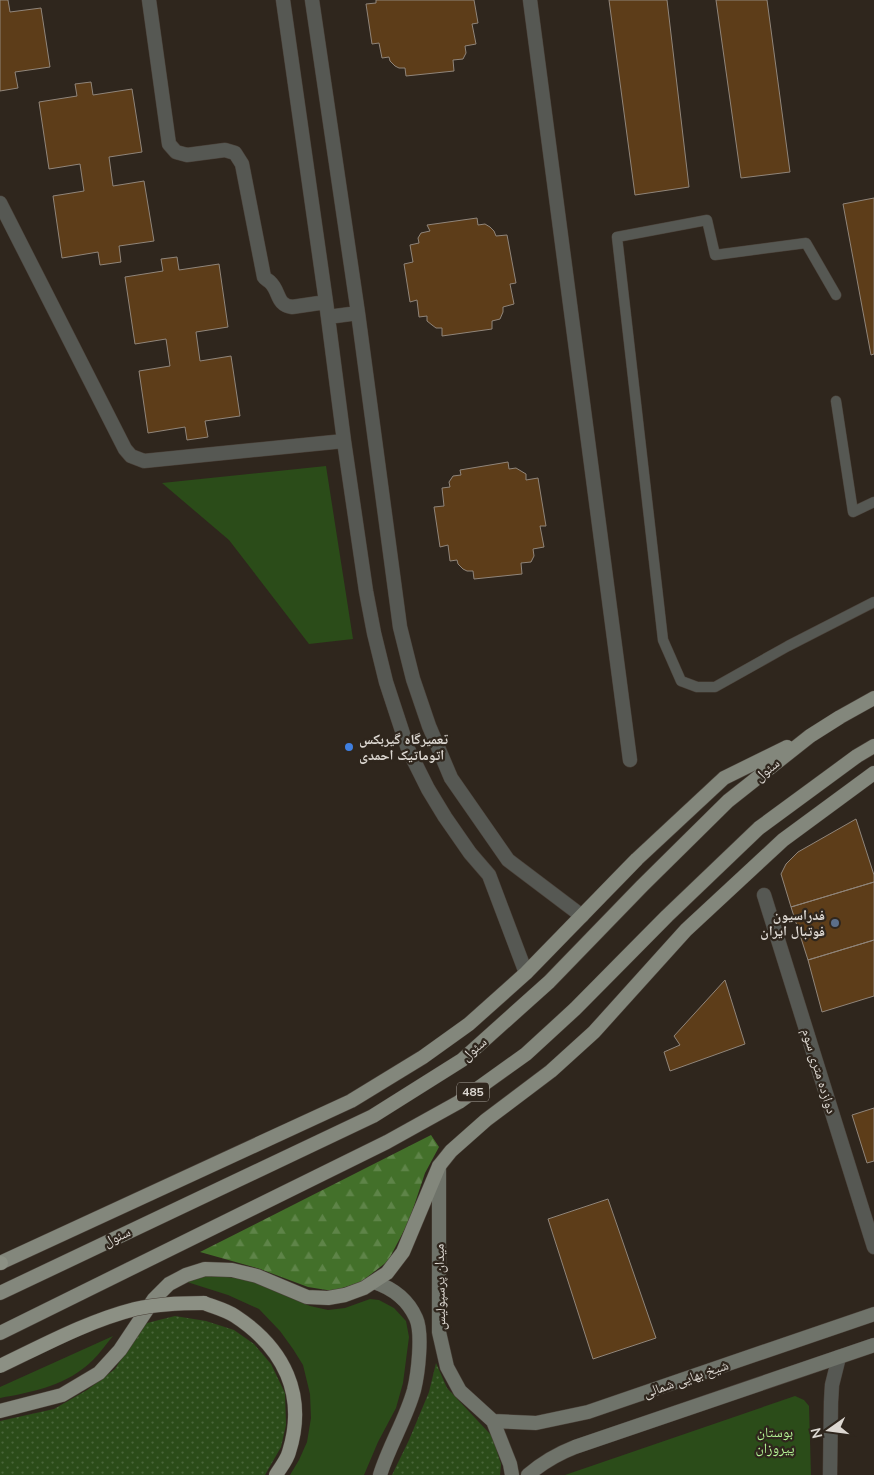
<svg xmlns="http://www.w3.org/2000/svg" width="874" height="1475" font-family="'Nunito Sans','Noto Naskh Arabic',sans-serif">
<defs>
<pattern id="grass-dots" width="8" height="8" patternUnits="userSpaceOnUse" patternTransform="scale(1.25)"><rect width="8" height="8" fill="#2b4c19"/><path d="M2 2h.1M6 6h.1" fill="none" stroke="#49653a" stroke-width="1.8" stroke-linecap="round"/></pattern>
<pattern id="forest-firs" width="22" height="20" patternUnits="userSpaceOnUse" patternTransform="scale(1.25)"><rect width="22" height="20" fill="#43702a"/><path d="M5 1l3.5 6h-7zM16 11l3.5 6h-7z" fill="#5e8448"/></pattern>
</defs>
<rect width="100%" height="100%" fill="#2f261d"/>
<!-- grass -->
<path fill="url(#grass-dots)" d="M175,1316L206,1321L234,1330L254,1344L271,1364L285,1393L286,1425L281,1447L265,1475H0V1421L54,1409L87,1390L115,1369L143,1324Z
M436,1363L447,1388L492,1436L501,1464L500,1475H392L409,1440L429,1392Z"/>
<!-- forest -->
<path fill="url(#forest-firs)" d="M431,1135L439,1147L425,1173L409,1221L388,1261L361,1282L333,1291L308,1287L260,1269L200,1252Z"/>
<!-- green -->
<path fill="#2b4c19" d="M326,466L353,639L309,644L229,540L162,483Z
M206,1275L248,1279L310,1306L328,1310L345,1308L370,1299L379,1300L394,1308L406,1321L409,1337L403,1383L396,1408L378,1442L364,1475H290L299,1460L307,1442L311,1418L310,1394L303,1365L293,1349L280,1331L259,1309L228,1295L187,1282Z
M113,1336C106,1344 100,1353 93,1360C68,1385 33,1392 0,1398V1387Z
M795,1396L804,1400L809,1406L811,1475H565Z"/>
<!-- building -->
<path fill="#5d3d19" stroke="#90857a" d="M0,0H8L10,12L41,8L50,67L15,72L18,88L0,91Z
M376,0H474L478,23L472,24L476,44L465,46L466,53L463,59L453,60L454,71L406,76L405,68H399L395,66L390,61L389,57L382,58L379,43L372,44L366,4L376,3Z
M609,0H667L689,187L635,195Z
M716,0H767L790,172L741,178Z
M91,82L93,95L132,89L142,152L109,157L113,186L144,181L154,241L119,246L121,262L100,265L98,252L62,258L53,196L84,191L80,164L49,169L39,102L77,96L75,84Z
M874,198V354L871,355L843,204Z
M477,218L478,225L485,224L490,227L494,231L496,236L507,235L516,283L510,284L514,304L503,307V312L500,319L492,321V329L442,336V328H436L432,325L427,321V316L419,317L417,300L410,302L404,264L413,262L410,245L419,243L418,238L421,233L430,231L427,225Z
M177,257L179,270L219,264L228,327L196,332L200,361L231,356L240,416L205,421L208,437L187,440L185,427L148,433L139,371L170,366L166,339L135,344L125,277L163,271L161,259Z
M508,462L509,469L516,468L526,474V480L538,478L546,526H540L544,547L533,549L534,556L531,562L521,563L522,574L474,579L473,571H467L463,569L458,564L457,560L450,561L448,545L440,547L434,507L444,506L442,488L450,487L449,482L453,476L461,475L460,470Z
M856,819L874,875V882L791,907L781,874L786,864L798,852Z
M874,882V940L808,960L791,907Z
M874,940V996L822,1012L808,960Z
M725,980L745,1044L670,1071L664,1052L680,1045L674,1036Z
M874,1108V1161L867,1163L852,1115Z
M608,1199L656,1338L593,1359L548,1219Z"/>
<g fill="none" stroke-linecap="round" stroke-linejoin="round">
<!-- service casing -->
<g stroke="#4b423a" stroke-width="11">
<path id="service" d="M836,295L806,243L715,255L707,220L617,237L663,640L681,681L697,687H715L788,646L874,602
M836,401L853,512L874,502"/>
</g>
<!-- minor casing -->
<g stroke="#4b423a" stroke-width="15">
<path id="minor" d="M149,0L169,144L176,152L187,155L225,150L235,153L242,164L264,277C265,279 268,280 270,282C280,291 276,305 292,307L326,302
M283,0L326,302L344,441L366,591L374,633L386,682L408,749L428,789L445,817L470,853L489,875L526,973
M312,0L358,313L400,627L413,679L429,726L451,778L508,860L582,916
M530,0L630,760
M0,203L125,449L131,456L144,461L344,441
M328,317L358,313
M764,895L874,1247
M830,1475L831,1402L832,1385L839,1357"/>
</g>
<!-- secondary casing -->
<g stroke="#4b423a" stroke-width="15">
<path id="secondary" d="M439,1166V1332L447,1367L460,1391L493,1421L510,1464L512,1475
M374,1282C392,1288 408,1300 416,1318C423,1333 418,1374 414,1390C406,1419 389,1446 380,1475
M493,1421L536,1423L588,1412L874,1314
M528,1475C542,1463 557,1454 575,1447L874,1345"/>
</g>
<!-- primary casing -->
<g stroke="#4b423a" stroke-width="15">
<path id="primary" d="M0,1263L351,1101L423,1057L469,1024L526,973L637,859L724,778L787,747
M0,1293L373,1116L462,1060L549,982L642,886L728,801L810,736L840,717L874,698
M0,1333L387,1142L459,1102L526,1054L575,1009L667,916L759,828L857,756L874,746
M0,1411L62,1395L99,1373L120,1350L154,1299L169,1284L186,1275L205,1269L232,1270L257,1276L307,1297L328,1298L345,1295L364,1288L387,1273L403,1252L439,1166L451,1151L486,1120L551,1071L594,1032L686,930L783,840L874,773"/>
</g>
<!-- trunk casing -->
<g stroke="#4b423a" stroke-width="15">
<path id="trunk" d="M0,1263H1
M204,1303C214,1307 226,1310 235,1316C284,1348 307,1395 289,1452C287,1460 280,1468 276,1475"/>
</g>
<!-- service -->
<use href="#service" stroke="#565853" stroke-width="10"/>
<!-- minor -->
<use href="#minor" stroke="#565853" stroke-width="14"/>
<!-- secondary -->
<use href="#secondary" stroke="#6f736a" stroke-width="14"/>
<!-- primary -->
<use href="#primary" stroke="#83877c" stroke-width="14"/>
<!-- trunk -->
<use href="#trunk" stroke="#8c9084" stroke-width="14"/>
<!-- trunk-bridge casing -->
<g stroke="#4b423a" stroke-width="15" stroke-linecap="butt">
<path id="trunk-bridge" d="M0,1366C44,1345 88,1321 135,1309C157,1304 181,1303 204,1303"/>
</g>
<!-- trunk-bridge -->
<use href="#trunk-bridge" stroke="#8c9084" stroke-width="14"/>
</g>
<!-- markers -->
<circle fill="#3f7fe0" stroke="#2f261d" stroke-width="2" cx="349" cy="747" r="5"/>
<circle fill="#5c6f8a" stroke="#2f261d" stroke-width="2" cx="835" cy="923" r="5"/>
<g text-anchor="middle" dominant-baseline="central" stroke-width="4.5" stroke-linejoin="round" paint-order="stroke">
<!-- shield labels -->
<rect fill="#2f261d" stroke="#a9a39c" stroke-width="1" x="457" y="1082.5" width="32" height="19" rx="4"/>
<g font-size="12" font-weight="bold" fill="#ddd8d2">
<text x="473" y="1092">485</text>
</g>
<!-- poi labels -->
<g font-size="14" font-weight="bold" fill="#ddd8d2" stroke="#2f261d" text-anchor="start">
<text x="359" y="739">تعمیرگاه گیربکس<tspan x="359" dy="16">اتوماتیک احمدی</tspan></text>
<text x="825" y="915" text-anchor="end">فدراسیون<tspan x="825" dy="16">فوتبال ایران</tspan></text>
</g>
<!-- street labels -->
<g font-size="14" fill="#ddd8d2" stroke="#2f261d">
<text transform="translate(767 770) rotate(-39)">سئول</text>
<text transform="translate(474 1049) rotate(-41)">سئول</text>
<text transform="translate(819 1071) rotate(73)">دوازده متری سوم</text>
<text transform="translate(117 1237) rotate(-25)">سئول</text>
<text transform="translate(440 1287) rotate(-91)">میدان پرسپولیس</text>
<text transform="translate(686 1379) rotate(-19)">شیخ بهایی شمالی</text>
</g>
<!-- park labels -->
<g font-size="14" fill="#b5f696" stroke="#2f261d">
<text x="775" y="1432">بوستان<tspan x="775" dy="16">پیروزان</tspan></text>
</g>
</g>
<!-- north arrow -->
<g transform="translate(829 1430) rotate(256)" stroke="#2f261d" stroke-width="4" paint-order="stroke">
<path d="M0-4L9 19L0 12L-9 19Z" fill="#ddd8d2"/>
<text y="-8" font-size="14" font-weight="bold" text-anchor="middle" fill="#ddd8d2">N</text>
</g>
</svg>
